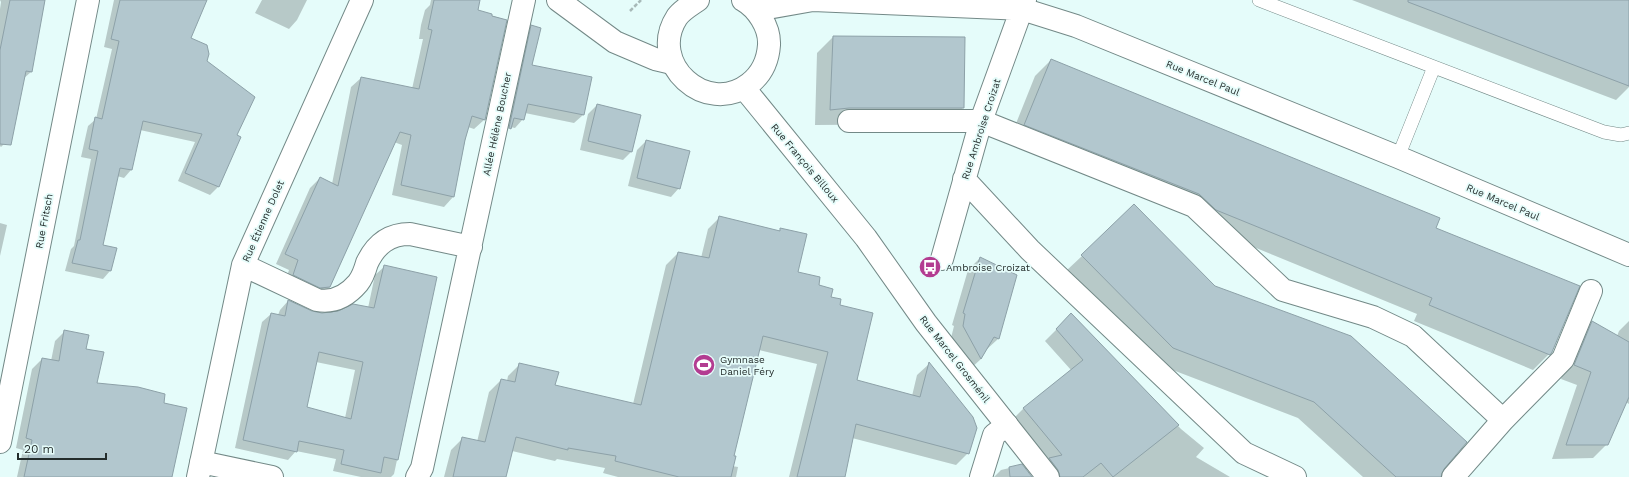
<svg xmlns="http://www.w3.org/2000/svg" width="1629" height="477" font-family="'Work Sans',sans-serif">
<rect width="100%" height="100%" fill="#e5fcfa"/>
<!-- shadow -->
<path fill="#0003" fill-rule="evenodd" d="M0,0H45L31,72L23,79L12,136L1,147L0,146V9L1,2Z
M114,0H206L189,38L206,62L236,135L240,137L218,187L210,195L178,181L195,142L140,130L131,170L124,178L117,176L102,246L110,271L103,279L65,271L71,249L74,246L91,159L81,157L88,126L96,119L112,49L104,47Z
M262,0H307L297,20L289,29L255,13Z
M431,0H479L477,11L506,20L484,120L474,129L468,127L453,197L444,207L392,195L402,145L394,142L330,287L320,297L284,285L289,270L276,264L310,188L320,178L332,184L351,87L361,78L412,89L423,39H419L421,25L425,10L430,5Z
M1352,0H1629V87L1616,100Z
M532,27L531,66L590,78L583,115L574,123L525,113L523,119L515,128L510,127L502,137L523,35Z
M833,37L964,38L963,108L947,124L815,125L817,53Z
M1051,60L1435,229L1552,351L1533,370L1414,321L1417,314L1200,225L1183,210L1009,141L1035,76Z
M597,105L631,152L623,160L580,150L588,114Z
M646,141L679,188L671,197L628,186L637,150Z
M720,217L778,232L781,229L797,273L818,286L838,306L856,381L912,396L917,375L929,364L968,453L956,465L852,438L843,477H789L817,364L759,350L733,456L732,466L738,467L736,477H618L603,473L605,468L557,459L555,461L512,451L505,477H444L451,450L463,438L477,442L489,392L501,380L507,381L508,376L520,364L554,386L633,404L666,265L678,253L701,258L708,229Z
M0,223L7,225L0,256Z
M1082,256L1214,287L1443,469L1440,477H1363L1298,418L1157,364L1066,271Z
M980,258L998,339L986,350L981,359L969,370L951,338L954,326L952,325L968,270Z
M384,267L436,278L394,474L391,477H361L333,471L336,459L296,451L288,460L235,448L262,322L271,314L278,315L280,310L288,301L312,312L321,314L368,308L375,275ZM316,362L355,370L345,418L306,408Z
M1071,315L1181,429L1204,448L1196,457L1230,477H1044L1013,419L1024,408L1071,370L1045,341Z
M1629,321V404L1626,402L1607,444L1593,458L1552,459L1577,385L1561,379L1578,336L1592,322L1617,336L1619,331Z
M65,331L85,350L96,384L162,404L171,477H17L23,450L16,448L32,369L42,359L51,361L55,341Z
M1022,465L1031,477H994L1001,470Z"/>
<!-- building -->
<path fill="#b2c7ce" stroke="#8da1a8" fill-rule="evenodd" d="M10,0H45L32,72L26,71L11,145L0,144V50Z
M120,0H207L191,38L207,45L209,54L207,61L255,97L237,135L241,137L219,187L185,173L202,134L143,121L132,170L120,168L103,245L117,248L111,271L72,263L78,240H80L98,151L89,149L95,117L102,119L119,41L111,39Z
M434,0H480L478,10L492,14V16L507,20L485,120L472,116L465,140L454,197L401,185L411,135L400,132L330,287L320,288L293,275L298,260L285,254L320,177L338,186L361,77L419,89L432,30L428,29Z
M1408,0H1629V86L1408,2Z
M531,25L541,28L532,65L592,77L584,115L528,104L524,120L514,118L511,129L509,128Z
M833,36L965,37L964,108H849L830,110Z
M1051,59L1440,218L1436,228L1580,286L1552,352L1550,355L1429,305L1432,298L1216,210L1199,194L1024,125Z
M597,104L641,115L632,152L588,141Z
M646,140L690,151L680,189L637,178Z
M1134,204L1215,286L1351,336L1467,442L1444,469L1441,477H1396L1314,402L1173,348L1081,255Z
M719,216L780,231V228L807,234L798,272L820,277L819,285L833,289L831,297L841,299L840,305L873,313L857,380L920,397L929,362L973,417L977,428L969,454L856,424L845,477H797L828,352L763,336L734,456H736L731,477H679L615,461L616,456L568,448V450L516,437L506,477H453L462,437L485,442L501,379L515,382L519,363L559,372L555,385L641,405L678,252L709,258Z
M980,257L1017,275L999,339L994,337L981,359L963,326L965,314L963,313Z
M384,265L437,277L398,460L384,457L381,473L341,464L344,450L299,441L297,452L243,440L271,313L285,316L288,300L312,311L322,313L338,311L353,304L374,308ZM319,352L363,362L351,419L307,407Z
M1071,313L1179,425L1113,477L1101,463L1083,477H1060L1058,470L1049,458L1062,455L1023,408L1083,360L1056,329Z
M1592,321L1629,342V397L1608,445H1566L1591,372L1574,365Z
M64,330L89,335L86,349L104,352L97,383L138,387L165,394L164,403L187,408L172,477H24L32,440L26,438L42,358L59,361Z
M1022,464L1032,477H1010L1009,467Z"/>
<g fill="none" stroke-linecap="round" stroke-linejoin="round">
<!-- lane casing -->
<g stroke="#738987" stroke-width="14">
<path id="lane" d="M1259,0L1604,132L1621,135L1629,133
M1398,157L1434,67"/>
</g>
<!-- street casing -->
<g stroke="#738987" stroke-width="24">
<path id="street" d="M558,0L615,42L655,59L672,63
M756,10L813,0L1022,9L1076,26L1398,157L1629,255
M849,121H981L1194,206L1283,290L1373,317L1413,336L1503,420
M964,179L1030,250L1244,453L1295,477
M942,259L981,121L1025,0
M243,265L317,300C333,303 347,296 358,283C362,278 365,270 367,263C376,244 389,234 410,234L471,247
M0,442L88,0
M201,462L272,477
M198,477L243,265L362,0
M417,477L422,468L524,0
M981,477L994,435L1007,425
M1453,477L1503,420L1563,359L1591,291"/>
</g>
<!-- secondary casing -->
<g stroke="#738987" stroke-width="24">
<path id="secondary" d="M698,0C691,5 682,10 677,17C647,63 706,117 749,84C762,74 768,60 769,45C770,27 757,8 743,0
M744,88L866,238L926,323L1048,477"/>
</g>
<!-- path -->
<path stroke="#a7b9b8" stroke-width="2.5" stroke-dasharray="4 2" stroke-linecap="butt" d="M630,11L641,0"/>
<!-- lane -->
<use href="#lane" stroke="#fff" stroke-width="13"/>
<!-- street -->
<use href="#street" stroke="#fff" stroke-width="22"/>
<!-- secondary -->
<use href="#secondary" stroke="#fff" stroke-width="22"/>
</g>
<!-- icons -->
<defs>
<g id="bus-disc" transform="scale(1.15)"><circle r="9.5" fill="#b33c91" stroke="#e5fcfa"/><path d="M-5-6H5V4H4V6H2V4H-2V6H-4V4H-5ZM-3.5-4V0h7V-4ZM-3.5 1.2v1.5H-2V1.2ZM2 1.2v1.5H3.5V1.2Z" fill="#fff"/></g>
<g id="stadium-disc" transform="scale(1.15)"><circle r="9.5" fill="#b33c91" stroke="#e5fcfa"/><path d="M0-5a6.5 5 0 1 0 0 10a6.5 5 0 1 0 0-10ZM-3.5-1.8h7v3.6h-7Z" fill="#fff"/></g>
</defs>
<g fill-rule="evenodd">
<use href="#bus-disc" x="930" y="267"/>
<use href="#stadium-disc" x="704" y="365"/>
</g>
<g text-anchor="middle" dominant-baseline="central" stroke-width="3.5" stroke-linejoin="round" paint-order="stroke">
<!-- street labels -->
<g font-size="10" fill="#242d2c" stroke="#e5fcfa">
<text transform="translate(1203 78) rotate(22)">Rue Marcel Paul</text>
<text transform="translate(497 124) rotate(-78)">Allée Hélène Boucher</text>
<text transform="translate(981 129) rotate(-72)">Rue Ambroise Croizat</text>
<text transform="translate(805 163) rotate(50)">Rue François Billoux</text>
<text transform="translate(1503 202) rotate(23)">Rue Marcel Paul</text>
<text transform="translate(44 221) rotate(-79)">Rue Fritsch</text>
<text transform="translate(263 221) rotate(-66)">Rue Étienne Dolet</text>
<text transform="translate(955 359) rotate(52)">Rue Marcel Grosménil</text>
</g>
<!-- poi labels -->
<g font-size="10" fill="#242d2c" stroke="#e5fcfa" text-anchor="start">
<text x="946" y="267">Ambroise Croizat</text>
<text x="720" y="359">Gymnase<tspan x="720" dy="12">Daniel Féry</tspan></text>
</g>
</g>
<!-- scale -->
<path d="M18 453v6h88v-6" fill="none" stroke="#242d2c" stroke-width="2"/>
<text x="24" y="453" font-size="12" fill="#242d2c" stroke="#e5fcfa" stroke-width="3" paint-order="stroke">20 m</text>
</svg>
